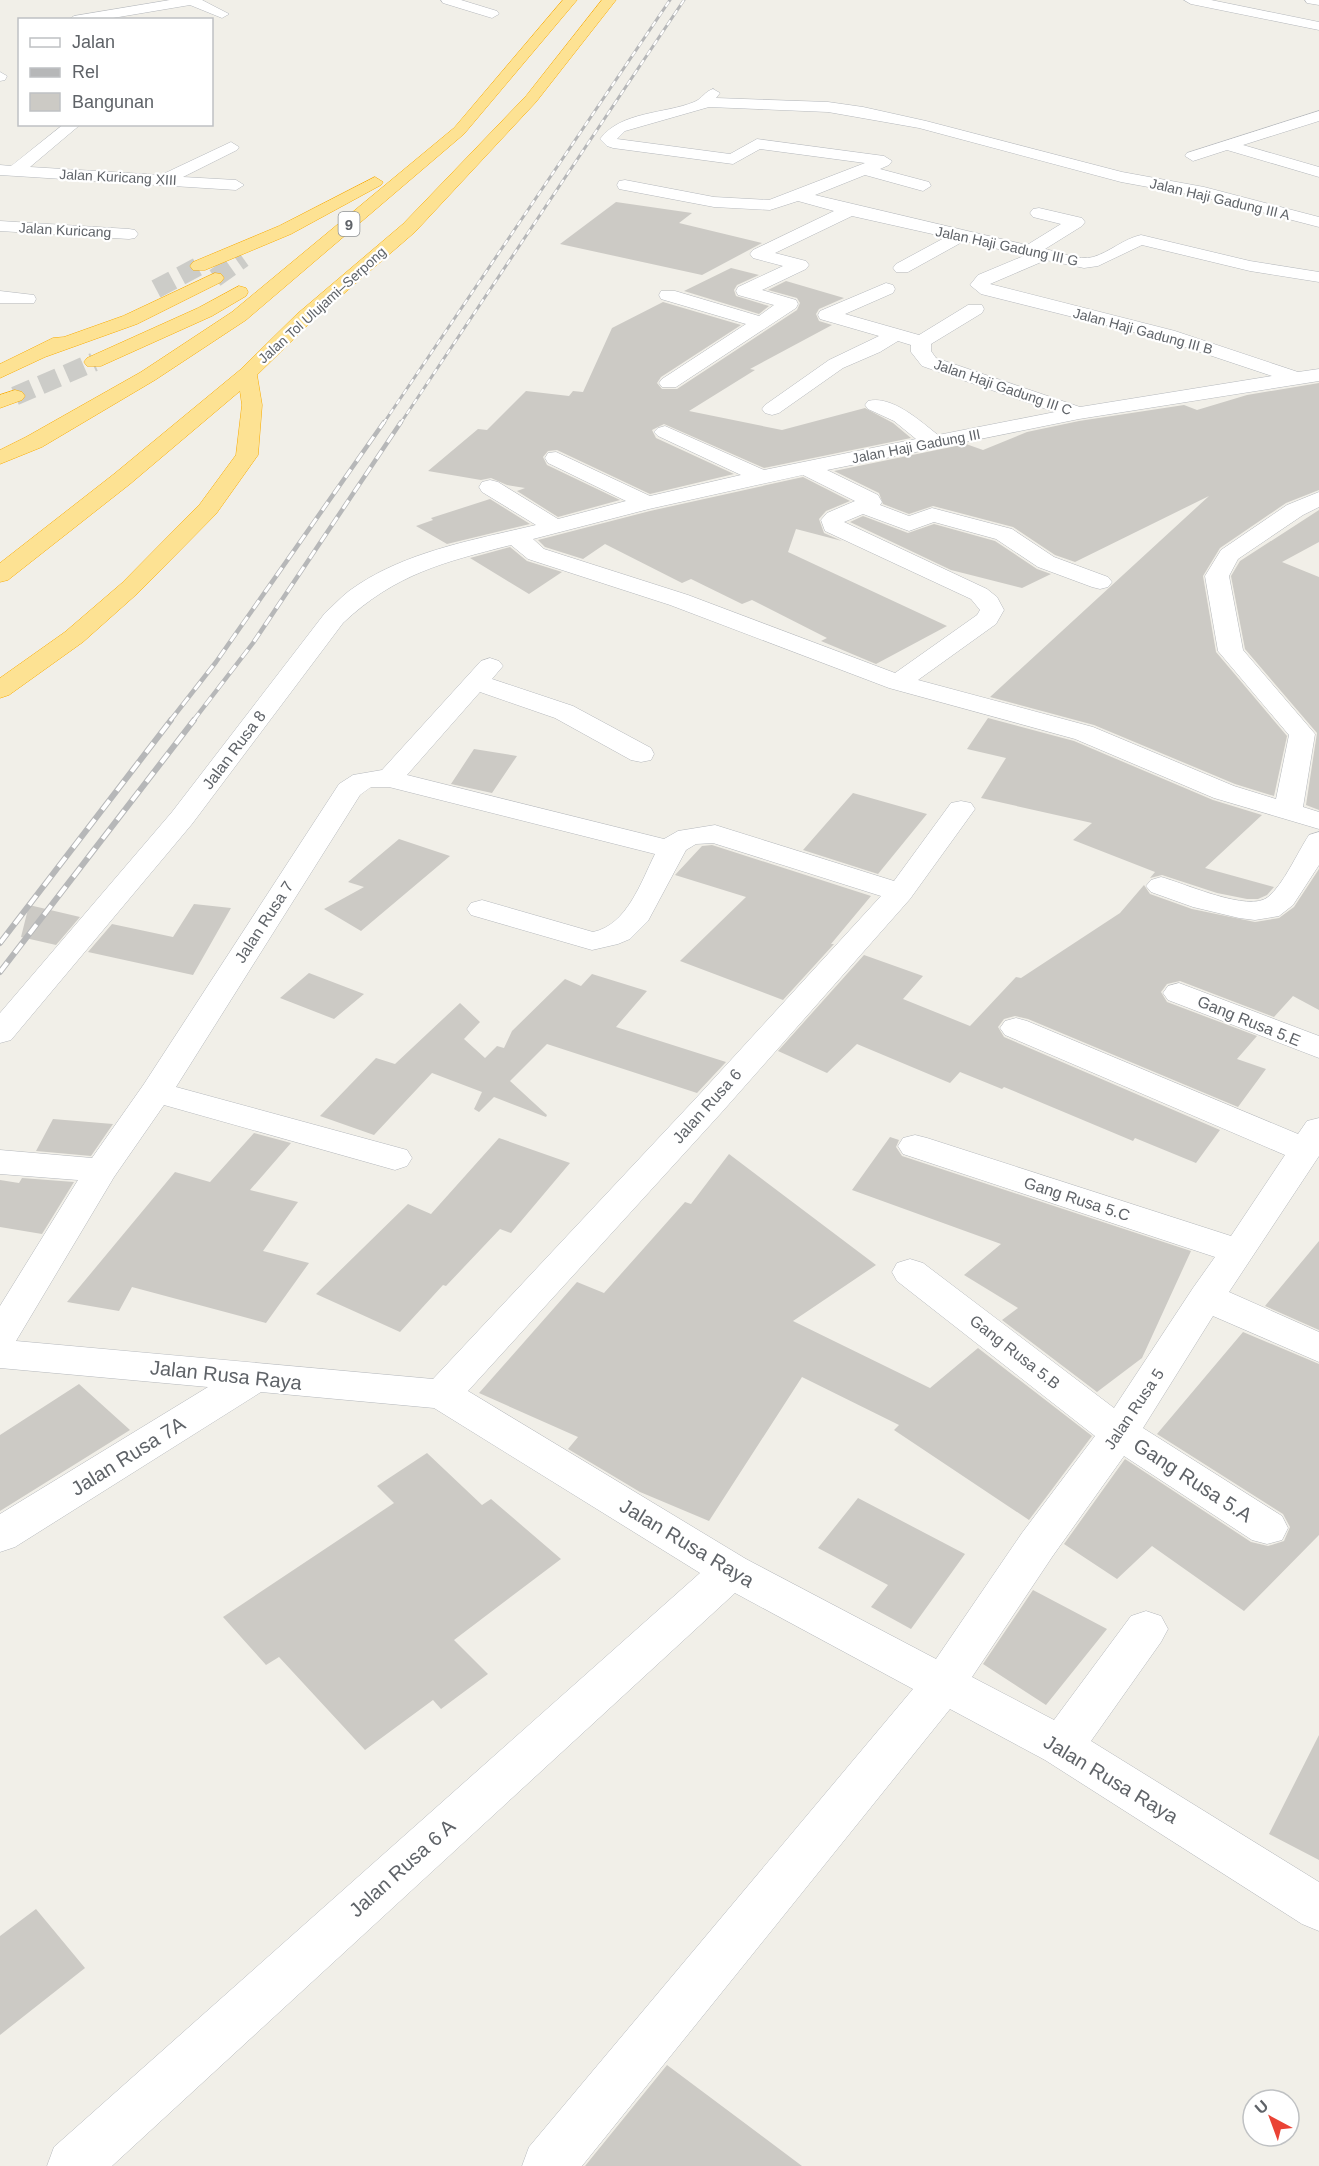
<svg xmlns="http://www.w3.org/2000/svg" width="1319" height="2166" font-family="Arial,sans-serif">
<rect width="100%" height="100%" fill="#f1efe8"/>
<!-- building -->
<path fill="#cccac5" d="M616,202L692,213L679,223L762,243L702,275L560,244Z
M731,268L759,275L737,285L734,290L736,296L769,306L759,314L684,291Z
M786,281L844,298L819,309L816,314L819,321L832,325L750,369L755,370L689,411L782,430L865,408L893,423L911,438L764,468L664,424L652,430L656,438L734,474L650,494L557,450L548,451L543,457L547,465L620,500L558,517L517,491L525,488L507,485L491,478L481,480L428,471L478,429L487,430L526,391L569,396L573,391L583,392L612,328L663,302L741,325L661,377L657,383L662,389H677L797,310L800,303L797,298L768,290Z
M1319,383V490L1286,503L1220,548L1203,576L1216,652L1287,736L1274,796L1235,784L1094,725L990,697L1209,496L1075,562L1055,555L1013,527L933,506L909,514L883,504L879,493L834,471L966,444L983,450L1027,432L1079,421L1184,405L1197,410L1247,395Z
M803,477L850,501L826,511L819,519L824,533L842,541L796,529L788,552L947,626L876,664L821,641L827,638L752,600L742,604L691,579L682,583L605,544L583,559L545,547L538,540L650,511Z
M490,499L530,524L447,544L416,526L433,520L431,518Z
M1319,510V542L1282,562L1319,577V810L1306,805L1317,733L1245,649L1231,576L1240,561Z
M863,516L908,533L934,524L995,541L1037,569L1051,574L1022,588L951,570L850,522Z
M510,547L527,561L562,572L529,594L470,558Z
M988,718L1074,741L1213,800L1262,815L1205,868L1274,887L1267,895L1258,899H1247L1217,893L1162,875L1150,878L1155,872L1073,840L1092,823L981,798L1006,758L967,749Z
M474,749L517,756L492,793L451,784Z
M853,793L927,814L878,874L803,850Z
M399,839L450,856L361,931L324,909L364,887L348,882Z
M712,845L871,896L831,944H834L783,1000L680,961L746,897L675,875L702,846Z
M1319,869V1010L1293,996L1274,1017L1180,981L1167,984L1161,992L1167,1002L1257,1036L1237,1059L1266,1069L1238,1107L1028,1019L1015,1016L1004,1019L998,1027L1004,1037L1220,1130L1196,1163L1135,1138L1133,1141L1004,1087L1002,1089L960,1072L950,1083L857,1044L827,1073L778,1051L864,955L923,976L903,999L970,1026L1016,977L1021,978L1120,913L1144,885L1150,894L1192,909L1255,922L1279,918L1294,907Z
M194,904L231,908L193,975L88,952L112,924L173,937Z
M29,905L80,917L56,945L21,937Z
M309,973L364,994L334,1019L280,998Z
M592,974L647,991L616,1027L726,1062L697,1093L547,1044L510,1081L547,1115L546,1117L494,1097L479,1112L474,1109L482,1092L432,1073L374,1135L320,1116L376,1058L395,1064L460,1003L480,1022L464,1039L485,1058L497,1046L504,1048L512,1031L565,979L581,986Z
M53,1119L113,1124L91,1156L36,1151Z
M254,1133L291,1143L250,1190L298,1202L263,1251L309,1263L266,1323L132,1287L119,1311L67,1302L175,1172L210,1182Z
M890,1137L899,1140L896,1147L902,1156L1191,1251L1142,1358L1097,1392L1002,1320L1018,1308L964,1275L1001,1244L852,1190Z
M499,1138L570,1163L511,1233L500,1229L446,1286L443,1285L400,1332L316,1294L408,1204L431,1214Z
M729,1154L876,1265L793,1321L930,1388L978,1348L1092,1436L1029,1520L894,1430L899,1425L802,1377L709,1521L640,1492L568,1449L578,1437L479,1393L577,1282L604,1293L685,1202L691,1204Z
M22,1178L74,1182L42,1234L0,1227V1180L19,1183Z
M1319,1241V1330L1265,1306Z
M1243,1332L1319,1364V1535L1244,1611L1152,1546L1117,1579L1064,1544L1125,1459L1251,1542L1268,1546L1284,1541L1290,1527L1283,1514L1157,1434Z
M79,1384L130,1430L0,1511V1435Z
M427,1453L482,1505L491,1499L561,1559L454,1640L488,1674L441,1709L433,1700L365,1750L279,1657L266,1665L223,1617L394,1503L377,1486Z
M858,1498L965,1554L911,1629L871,1607L888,1585L818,1548Z
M1033,1590L1107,1629L1046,1705L983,1664Z
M1319,1735V1860L1269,1834Z
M36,1909L85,1968L0,2035V1936Z
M667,2065L802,2166H585Z"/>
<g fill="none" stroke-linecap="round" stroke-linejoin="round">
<!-- highway-tunnel -->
<path stroke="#ccccc8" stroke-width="19" stroke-dasharray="19 9" stroke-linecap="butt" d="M215,278L243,258
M156,289L199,266
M15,396L94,362"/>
<!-- minor casing -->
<g stroke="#b5b8bc" stroke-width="1">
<path id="minor" d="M170,0H202L229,14L222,18L190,5L101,20H68L74,16Z
M441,0H461L497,11L499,14L492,18L443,3Z
M1184,0H1211L1319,22V30L1191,4Z
M1305,0H1319V5L1307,3Z
M0,72L7,76L5,80L0,81Z
M713,89L720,93L716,98L828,102L863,107L926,121L1122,172L1204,187L1319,217V227L1203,197L1121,182L919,128L828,112L709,107L625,131L617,139L730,154L757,139L884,156L892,161L889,165L880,169L929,182L931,186L923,191L865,175L815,195L1027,245L1061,224L1033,217L1030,213L1033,209L1039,208L1082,218L1085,222L1082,226L1045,249C1059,252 1079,261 1093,257C1110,252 1123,239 1141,235L1250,261L1319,272V282L1250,271L1142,245L1098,266L1084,268L1046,260L990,284L1175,331L1298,372L1319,369V381L1079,419L827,470L878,495L882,502L880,505L909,516L932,508L1012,529L1054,557L1108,577L1112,582L1108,587L1100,589L1092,587L1038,567L996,539L934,522L909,531L863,514L844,522L987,589L997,597L1004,610L996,624L918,680L1093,727L1234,786L1276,799L1289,735L1218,651L1205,576L1221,550L1287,505L1319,492V507L1303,515L1238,559L1229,576L1243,650L1315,734L1303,807L1319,812V829L1214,798L1075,739L889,688L670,605L528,559L511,545C444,562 395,574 343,623L192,824L11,1040L0,1043V1013L172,812L325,613C333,606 341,597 349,591C402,552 473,540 536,525L482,492L479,487L482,482L490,480L498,482L558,519L626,501L548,463L545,458L548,453L556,452L650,496L741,475L658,436L654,432L658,428L665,426L764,470L916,439L894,421L868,409L865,405L868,401C892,395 920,421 938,435L1055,412L922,366L911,352V345L898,341L880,352L843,368L779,413L772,415L765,413L762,409L765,405L829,360L879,336L820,319L818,315L820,311L886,283L893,285L895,289L893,293L845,314L919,335L968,305H982L984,309L982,313L931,344V351L936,358L1080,407L1272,376L1161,339L981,294L970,285L978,275L1026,255H1024L964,241L908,272H896L893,268L896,264L946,237L852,216L775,253L806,261L809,265L806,269L762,290L796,300L798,304L796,308L676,387H662L659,383L662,379L746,324L661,299L659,295L661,291H675L759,316L774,305L738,295L736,291L738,287L783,266L753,258L750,254L753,250L834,211L798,201L770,210L714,207L619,189L617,185L619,181L625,180L714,197L769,200L865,163L760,149L733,164L613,148L607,146L600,139C621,111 665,114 694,102C702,99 705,91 713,89ZM803,475L855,501L827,513L821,520L825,531L971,599L980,610L977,615L895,673L688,595L544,549L533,539L649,509Z
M1319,111V121L1243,145L1319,167V177L1227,150L1193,161L1185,156L1187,153Z
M64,124H81L30,167L161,175L231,142L239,147L237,150L183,177L236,180L244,185L236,190L0,175V165L11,166Z
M0,221L129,229L135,230L138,234L135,238L129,239L0,231Z
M0,291L34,295L36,299L34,303H0Z
M490,658L499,661L503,666L492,679L573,706L651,748L654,754L651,760L641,762L631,760L555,718L480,692L407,775L664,839L678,831L715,825L894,881L951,803L961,801L971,803L975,809L910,899L722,1112L468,1391L746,1559L936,1659L1022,1533L1095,1436L897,1281L892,1272L897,1263L910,1259L923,1263L1114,1408L1193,1288L1215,1257L903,1154L898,1146L903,1138L915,1135L927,1138L1231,1236L1285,1155L1005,1035L1000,1028L1005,1021L1016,1018L1027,1021L1298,1134L1307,1121L1319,1118V1156L1229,1292L1319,1332V1362L1213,1316L1143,1428L1282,1516L1288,1528L1282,1540L1267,1544L1252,1540L1124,1456L1052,1557L972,1677L1054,1720L1131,1616L1146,1611L1161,1616L1168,1629L1161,1642L1091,1741L1319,1882V1931L1302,1924L1045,1760L950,1709L582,2166H522L529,2147L913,1689L735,1593L112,2166H47L54,2147L700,1573L434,1408L261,1392L15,1547L0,1552V1514L208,1387L0,1368V1306L78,1180L0,1174V1150L92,1158L144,1084L339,784L353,775L382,770L481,661ZM371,787H389L655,854C641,882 627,925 593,932L482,900L471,903L467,909L471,915L592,950L618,944L630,939L648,921L686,850L696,844L713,843L881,896L698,1096L433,1379L16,1341L114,1177L164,1105L395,1170L407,1166L412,1158L407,1150L176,1087L360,795Z
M1319,832V865L1293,905L1279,916L1255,920L1239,918L1193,907L1151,892L1146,886L1151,880L1161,877C1184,883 1249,913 1268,897C1284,884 1297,853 1309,835Z
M1179,983L1319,1036V1058L1168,1000L1163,993L1168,986Z"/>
</g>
<!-- highway casing -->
<g stroke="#f9ab00" stroke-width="1">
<path id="highway" d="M563,0H577L464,134L246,320L155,380L42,447L0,464V450L26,437L141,372L232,312L454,128Z
M602,0H616L536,102L415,232L311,322L257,375L262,405L258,455L216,514L138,593L83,642L9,695L0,698V678L65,632L122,583L200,504L236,455L242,405L240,391L130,484L8,580L0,582V563L114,474L240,370L297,314L403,224L526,96Z
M375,177L383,182L381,185L291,234L205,270H193L190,266L193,262L279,226Z
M215,273L221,274L224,278L221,282L137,324L45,357L0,378V364L53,338L64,337L123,316Z
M239,286L246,288L248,292L246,296L212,316L101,366H87L84,362L87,358L198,308Z
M15,390L22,392L25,396L22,400L0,408V395Z"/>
</g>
<!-- minor -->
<use href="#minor" fill="#fff" fill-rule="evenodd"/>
<!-- highway -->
<use href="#highway" fill="#fde293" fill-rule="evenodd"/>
<!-- rail-far2 casing -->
<g stroke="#b6b7b8" stroke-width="3">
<path id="rail-far2" d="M383,424L670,0
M400,424L684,0"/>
</g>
<!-- rail-far1 casing -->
<g stroke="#b6b7b8" stroke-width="4.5">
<path id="rail-far1" d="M170,721L216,662L384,422
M193,721L253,643L401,422"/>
</g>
<!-- rail casing -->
<g stroke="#b6b7b8" stroke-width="6">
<path id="rail" d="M0,943L171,720
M0,972L194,720"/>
</g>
<!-- rail-far2 -->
<use href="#rail-far2" stroke="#fff" stroke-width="2" stroke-dasharray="6" stroke-linecap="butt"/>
<!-- rail-far1 -->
<use href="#rail-far1" stroke="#fff" stroke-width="3" stroke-dasharray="10" stroke-linecap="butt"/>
<!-- rail -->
<use href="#rail" stroke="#fff" stroke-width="4" stroke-dasharray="12" stroke-linecap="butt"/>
</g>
<g text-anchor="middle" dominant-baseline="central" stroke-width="4.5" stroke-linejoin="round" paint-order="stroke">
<!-- far-street labels -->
<g font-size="14" fill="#5f6368" stroke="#fff">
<text transform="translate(118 177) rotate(3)">Jalan Kuricang XIII</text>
<text transform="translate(1220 199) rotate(13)">Jalan Haji Gadung III A</text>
<text transform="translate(65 230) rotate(3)">Jalan Kuricang</text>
<text transform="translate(1007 246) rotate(12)">Jalan Haji Gadung III G</text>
<text transform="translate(322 305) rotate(-42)">Jalan Tol Ulujami–Serpong</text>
<text transform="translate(1143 331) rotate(15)">Jalan Haji Gadung III B</text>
<text transform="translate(1003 387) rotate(19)">Jalan Haji Gadung III C</text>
<text transform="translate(916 446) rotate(-11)">Jalan Haji Gadung III</text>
</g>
<!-- shield labels -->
<rect fill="#fff" stroke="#8f9295" stroke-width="1.5" x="338.5" y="212" width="21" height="24" rx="4.5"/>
<g font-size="15" font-weight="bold" fill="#5f6368">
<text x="349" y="224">9</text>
</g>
<!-- street labels -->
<g font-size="16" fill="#5f6368" stroke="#fff">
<text transform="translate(234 750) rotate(-53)">Jalan Rusa 8</text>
<text transform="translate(264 922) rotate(-57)">Jalan Rusa 7</text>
<text transform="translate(1249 1021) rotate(22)">Gang Rusa 5.E</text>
<text transform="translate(707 1106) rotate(-48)">Jalan Rusa 6</text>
<text transform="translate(1077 1199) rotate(18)">Gang Rusa 5.C</text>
<text transform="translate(1015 1352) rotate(38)">Gang Rusa 5.B</text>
<text transform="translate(1134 1409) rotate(-56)">Jalan Rusa 5</text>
</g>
<!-- near-street labels -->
<g font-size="20" fill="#5f6368" stroke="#fff">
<text transform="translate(226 1375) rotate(6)">Jalan Rusa Raya</text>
<text transform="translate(128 1456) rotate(-32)">Jalan Rusa 7A</text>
<text transform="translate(1193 1480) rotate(33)">Gang Rusa 5.A</text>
<text transform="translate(687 1543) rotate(31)">Jalan Rusa Raya</text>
<text transform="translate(1111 1779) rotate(31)">Jalan Rusa Raya</text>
<text transform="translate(402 1868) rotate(-42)">Jalan Rusa 6 A</text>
</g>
</g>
<!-- legend -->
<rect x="18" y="18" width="195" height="108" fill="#ffffff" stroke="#bfc1c3" stroke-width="1.5"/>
<rect x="30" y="38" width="30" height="9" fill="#ffffff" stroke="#bfc1c3" stroke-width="1.5"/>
<text x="72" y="48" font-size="18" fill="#5f6368">Jalan</text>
<rect x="30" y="68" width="30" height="9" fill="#b6b7b8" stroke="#bfc1c3" stroke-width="1.5"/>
<text x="72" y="78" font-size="18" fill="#5f6368">Rel</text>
<rect x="30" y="93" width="30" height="18" fill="#cccac5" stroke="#bfc1c3" stroke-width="1.5"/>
<text x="72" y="108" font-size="18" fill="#5f6368">Bangunan</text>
<!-- north arrow -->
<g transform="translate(1271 2118) rotate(319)"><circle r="28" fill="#ffffff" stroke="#bfc1c3" stroke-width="1.5"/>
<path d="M0-4.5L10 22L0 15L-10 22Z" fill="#ea4335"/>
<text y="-9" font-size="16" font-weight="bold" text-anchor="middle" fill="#5f6368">U</text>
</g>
</svg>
